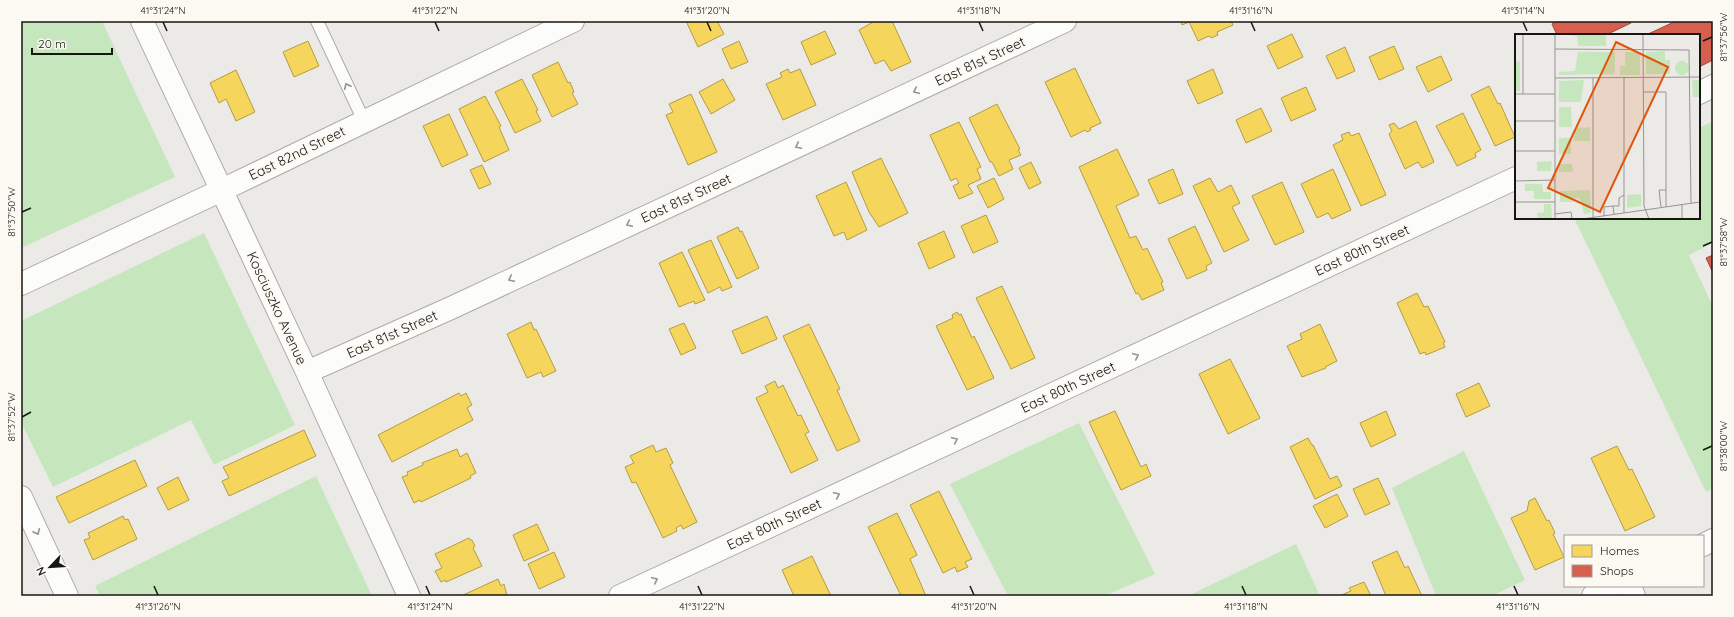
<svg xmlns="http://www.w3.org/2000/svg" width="1734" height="617" font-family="Quicksand,sans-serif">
<rect width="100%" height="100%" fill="#eceae6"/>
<!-- green -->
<path fill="#c6e7bd" d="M21,21H102L175,177L21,248Z
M1713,121V243L1689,255L1713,307V489L1706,492L1574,218H1699V128Z
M204,233L295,425L214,465L191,420L53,487L21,422V321Z
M1079,423L1155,574L1104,596H1008L950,484Z
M1464,451L1525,580L1492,596H1436L1392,488Z
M316,476L372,596H100L95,586Z
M1296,544L1320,596H1188Z"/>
<!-- homes -->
<path fill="#f6d55c" stroke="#b39c46" d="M686,21H717L724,34L698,47Z
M875,21H892L911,62L891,71L884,60L875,64L859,30Z
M1181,21H1231L1233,25L1217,32L1218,35L1211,38L1209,36L1198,41L1189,22L1182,25Z
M825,31L836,54L811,65L801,42Z
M1292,34L1303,57L1278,69L1267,46Z
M308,41L319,66L294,77L283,52Z
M739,41L748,62L731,69L722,49Z
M1394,46L1404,69L1379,80L1369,57Z
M1345,47L1355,71L1337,79L1326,56Z
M1441,56L1452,80L1428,92L1416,67Z
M558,62L568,83L570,82L574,92L572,93L578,104L552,117L532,75Z
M1075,68L1101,123L1090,128L1091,130L1087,132L1085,130L1071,137L1045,82Z
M788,69L790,73L800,69L816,105L783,120L766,84L782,77L780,73Z
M1213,69L1223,93L1198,104L1187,81Z
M236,70L255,112L236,121L226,99L219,103L210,83Z
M522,79L538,110L536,111L541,121L515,133L495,92Z
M723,79L735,100L711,114L699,92Z
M1489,86L1498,104L1500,103L1515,137L1495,146L1471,95Z
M1306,87L1316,110L1291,121L1281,98Z
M691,94L717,152L688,165L666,115L673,112L669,104Z
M485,96L501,126L499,127L509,150L484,162L459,109Z
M997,104L1020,149L1018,150L1021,155L1009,160L1013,169L999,176L992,162H990L969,118Z
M1261,108L1272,131L1246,143L1236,120Z
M1463,113L1481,150L1475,153L1476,157L1457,166L1436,126Z
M449,114L468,155L442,167L423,126Z
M1416,121L1434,162L1422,168L1418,162L1405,169L1389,134L1392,131L1389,125L1394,123L1399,129Z
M959,122L981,167L977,169L981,179L968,185L973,193L959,199L953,186L959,183L956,178L951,181L930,135Z
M1349,132L1351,136L1359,133L1386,195L1361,206L1333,145L1343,140L1341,135Z
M1117,149L1139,195L1116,206L1130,238L1136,236L1143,250L1147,248L1163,282L1161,283L1164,290L1142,300L1138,293L1136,294L1079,167Z
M881,158L908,213L879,227L869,212L852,172Z
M1031,162L1041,183L1029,189L1019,168Z
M482,165L491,184L479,189L470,170Z
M1173,169L1183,194L1159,204L1148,180Z
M1333,169L1351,210L1332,219L1328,213L1317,218L1301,184Z
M994,178L1004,199L988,208L977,186Z
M1210,178L1218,192L1231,185L1240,203L1232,207L1249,240L1224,252L1193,186Z
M846,182L867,230L847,240L844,232L834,236L816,196Z
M1282,182L1304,232L1275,245L1252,196Z
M986,215L998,242L973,253L961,226Z
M1195,226L1212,263L1206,266L1207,270L1187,279L1168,239Z
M738,227L740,232L742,231L759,268L737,279L717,237Z
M944,231L955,257L929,269L918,243Z
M711,240L732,287L722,291L720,287L708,293L688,250Z
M682,252L705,300L695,304L694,301L679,307L659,263Z
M1002,286L1035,358L1011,369L976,298Z
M1417,293L1424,307L1428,306L1445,342L1443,343L1445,347L1426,355L1425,352L1420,354L1397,303Z
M957,312L959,315L961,314L972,338L974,336L994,378L967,390L936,326L953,318L952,315Z
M767,316L777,339L742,354L732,331Z
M531,322L534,330L536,329L556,371L543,377L541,372L527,378L507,334Z
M684,323L696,348L681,355L669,329Z
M809,324L840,389L837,390L860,441L837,451L783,336Z
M1320,324L1337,361L1325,367L1326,368L1302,377L1287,346L1302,339L1300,334Z
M1230,359L1260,418L1228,434L1199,374Z
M775,381L778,388L783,385L798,416L801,415L809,432L805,434L818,460L791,473L756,398L768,392L765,386Z
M1479,383L1490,406L1466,417L1456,394Z
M459,393L461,396L466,393L472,405L467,408L473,420L392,462L378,435Z
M1115,411L1141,467L1146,464L1151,476L1121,490L1089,422Z
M1386,411L1396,435L1371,447L1360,423Z
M304,430L316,456L229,496L222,481L229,478L223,467Z
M1308,438L1312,445H1313L1330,479L1337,476L1342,486L1315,499L1290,447Z
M653,445L656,452L666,448L673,463L670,465L697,522L683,529L681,525L676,528L677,531L663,538L636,482L632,483L625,467L634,463L630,456Z
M1617,446L1629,470L1632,469L1655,517L1625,531L1591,458Z
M457,449L460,457L467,453L476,473L470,476L471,478L421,502L420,500L414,503L402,477L408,475L407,472L423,465L422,463Z
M135,460L147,486L69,523L56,497Z
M178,477L189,500L168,510L157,488Z
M1378,478L1390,504L1365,515L1353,489Z
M939,491L972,559L965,562L968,567L957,572L955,567L943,573L910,505Z
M1337,494L1348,516L1325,528L1313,506Z
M1535,498L1547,521L1549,520L1555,533L1553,534L1564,557L1535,570L1511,518L1527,511L1529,501Z
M897,513L917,555L910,559L926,596H901L868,527Z
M123,516L125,520L128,519L137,539L93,560L84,540L90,538L88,533Z
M537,524L549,550L524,561L513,535Z
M469,538L470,540H472L475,546L473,548L482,566L446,582L445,580L441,582L435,571L442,568L435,554Z
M1397,551L1405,568L1408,566L1422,596H1386L1372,562Z
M554,552L565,577L539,589L528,564Z
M812,556L831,596H794L782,570Z
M498,579L501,586L504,584L507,596H461Z
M1364,582L1371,596H1339L1351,591L1349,588Z"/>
<!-- shops -->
<path fill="#d6604d" stroke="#9d4a3c" d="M1555,21H1630L1631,23L1606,35H1557L1552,24Z
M1676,21H1713V60L1699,67V35H1646Z
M1713,255V273L1706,258Z"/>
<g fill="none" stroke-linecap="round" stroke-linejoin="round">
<!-- service casing -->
<g stroke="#acaba8" stroke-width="14">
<path id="service" d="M317,21L364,121"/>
</g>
<!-- minor casing -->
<g stroke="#acaba8" stroke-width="24">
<path id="minor" d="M142,21L307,372L409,596
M1699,93L1713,86
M21,284L222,190L573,21
M307,372L451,308L1065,21
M21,497L67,596
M1630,586L1634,596
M620,596L1516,178"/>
</g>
<!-- secondary casing -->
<g stroke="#acaba8" stroke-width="24">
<path id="secondary" d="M1703,545L1713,540
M1593,596L1614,586"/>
</g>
<!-- service -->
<use href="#service" stroke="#fcfcfb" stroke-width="12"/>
<!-- minor -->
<use href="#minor" stroke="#fcfcfb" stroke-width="22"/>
<!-- secondary -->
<use href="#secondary" stroke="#fcfcfb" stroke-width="22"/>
</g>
<!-- one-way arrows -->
<defs><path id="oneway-chevron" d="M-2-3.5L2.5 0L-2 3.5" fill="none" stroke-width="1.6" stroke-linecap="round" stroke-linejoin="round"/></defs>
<g stroke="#959493">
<use href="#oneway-chevron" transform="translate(347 86) rotate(-115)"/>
<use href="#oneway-chevron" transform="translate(916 91) rotate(155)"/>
<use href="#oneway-chevron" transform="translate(798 146) rotate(155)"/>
<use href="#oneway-chevron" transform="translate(629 224) rotate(155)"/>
<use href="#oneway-chevron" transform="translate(511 279) rotate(155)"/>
<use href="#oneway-chevron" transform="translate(1136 356) rotate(-25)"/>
<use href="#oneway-chevron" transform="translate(955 440) rotate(-25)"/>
<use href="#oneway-chevron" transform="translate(837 495) rotate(-25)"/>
<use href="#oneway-chevron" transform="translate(37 532) rotate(65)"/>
<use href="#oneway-chevron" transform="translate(655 580) rotate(-25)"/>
</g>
<!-- ticks -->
<path fill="none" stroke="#171613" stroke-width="1.5" d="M163,22L167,31M435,22L439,31M707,22L711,31M979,22L983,31M1251,22L1255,31M1523,22L1527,31M1703,41L1712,37M22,212L31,208M1703,246L1712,242M22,417L31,412M1703,450L1712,446M154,586L158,595M426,586L430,595M698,586L702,595M970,586L974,595M1242,586L1246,595M1514,586L1518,595"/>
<g text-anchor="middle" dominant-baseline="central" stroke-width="4" stroke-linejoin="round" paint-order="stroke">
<!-- street labels -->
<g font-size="14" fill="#171613" stroke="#fbf9f2">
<text transform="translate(980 61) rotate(-25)">East 81st Street</text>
<text transform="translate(297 153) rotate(-26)">East 82nd Street</text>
<text transform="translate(686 198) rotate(-25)">East 81st Street</text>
<text transform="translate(1362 250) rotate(-25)">East 80th Street</text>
<text transform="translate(277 308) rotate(65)">Kosciuszko Avenue</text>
<text transform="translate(392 334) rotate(-24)">East 81st Street</text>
<text transform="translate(1068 387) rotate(-25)">East 80th Street</text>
<text transform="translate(774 524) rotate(-25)">East 80th Street</text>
</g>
</g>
<!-- overview -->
<g transform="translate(1515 34)">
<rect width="185" height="185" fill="#eceae6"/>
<path d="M44,0H91V12H63L62,2ZM150,17V26H155V40H131V18ZM63,18H100V40L44,41V38L60,37ZM110,18H125V41H105V32H110ZM5,27V57H0V28ZM160 34a7 7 0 1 1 14 0a7 7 0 1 1-14 0ZM69,46L66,68H44V47ZM177,46H185V63H178ZM44,73H56L57,93H44ZM75,93V107H59L60,94ZM44,104H56V120H44ZM37,127L36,137H22V128ZM44,130H57L58,138H44ZM10,150H27L28,158H36V165H19V157H10ZM75,156L76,179L69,180L65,164H58V168H45V157ZM126,160V172L112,174V161ZM29,170H36L37,184L23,185L22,179L29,178Z" fill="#c6e7bd"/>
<path fill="none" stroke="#979592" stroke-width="1" d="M8,0V60M40,0V185M128,0L129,172L134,185M40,15L174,16L176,169M40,44L185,43M78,44V183M128,58H151V173M0,60H40M0,87H40M0,117H40M0,147L40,146M0,168H40M167,170V185M146,173L144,156H151M109,179V44M40,180L56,178L57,185M99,180L98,172H104V164L109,161M89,182V173L98,172M67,185L185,168"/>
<path fill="#de560c" fill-opacity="0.15" stroke="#de560c" stroke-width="2" d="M101,8L153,33L85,178L33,154Z"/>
<rect width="185" height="185" fill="none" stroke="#171613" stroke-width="2"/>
</g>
<!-- border -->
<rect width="1734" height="617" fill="none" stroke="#fbf9f2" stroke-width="44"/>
<!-- legend -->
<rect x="1564" y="535" width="140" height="52" fill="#fbf9f2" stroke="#a09e99"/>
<rect x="1572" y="545" width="20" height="12" fill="#f6d55c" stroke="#a09e99"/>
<text x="1600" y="555" font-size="12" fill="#171613">Homes</text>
<rect x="1572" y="565" width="20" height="12" fill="#d6604d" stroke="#a09e99"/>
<text x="1600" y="575" font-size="12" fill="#171613">Shops</text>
<!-- north arrow -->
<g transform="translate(50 567) rotate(245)" stroke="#fbf9f2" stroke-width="3" paint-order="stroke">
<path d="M0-3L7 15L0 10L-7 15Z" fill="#171613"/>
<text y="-6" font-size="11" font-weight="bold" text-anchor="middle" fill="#171613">N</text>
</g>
<!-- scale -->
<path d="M32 48v6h80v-6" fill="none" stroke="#171613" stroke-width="2"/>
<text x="38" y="48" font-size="12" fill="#171613" stroke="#fbf9f2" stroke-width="3" paint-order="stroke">20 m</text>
<rect x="22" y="22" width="1690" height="573" fill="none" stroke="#171613" stroke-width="1.5"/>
<g font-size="10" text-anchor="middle" fill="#171613">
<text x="163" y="14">41°31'24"N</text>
<text x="435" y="14">41°31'22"N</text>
<text x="707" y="14">41°31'20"N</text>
<text x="979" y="14">41°31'18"N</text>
<text x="1251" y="14">41°31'16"N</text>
<text x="1523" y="14">41°31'14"N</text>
<text transform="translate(1723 37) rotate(-90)" y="4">81°37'56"W</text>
<text transform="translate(11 212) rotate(-90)" y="4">81°37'50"W</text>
<text transform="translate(1723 242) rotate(-90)" y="4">81°37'58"W</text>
<text transform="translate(11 417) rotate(-90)" y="4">81°37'52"W</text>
<text transform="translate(1723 446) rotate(-90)" y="4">81°38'00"W</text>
<text x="158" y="610">41°31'26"N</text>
<text x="430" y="610">41°31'24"N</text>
<text x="702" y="610">41°31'22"N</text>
<text x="974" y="610">41°31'20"N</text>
<text x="1246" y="610">41°31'18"N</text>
<text x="1518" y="610">41°31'16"N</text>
</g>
</svg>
